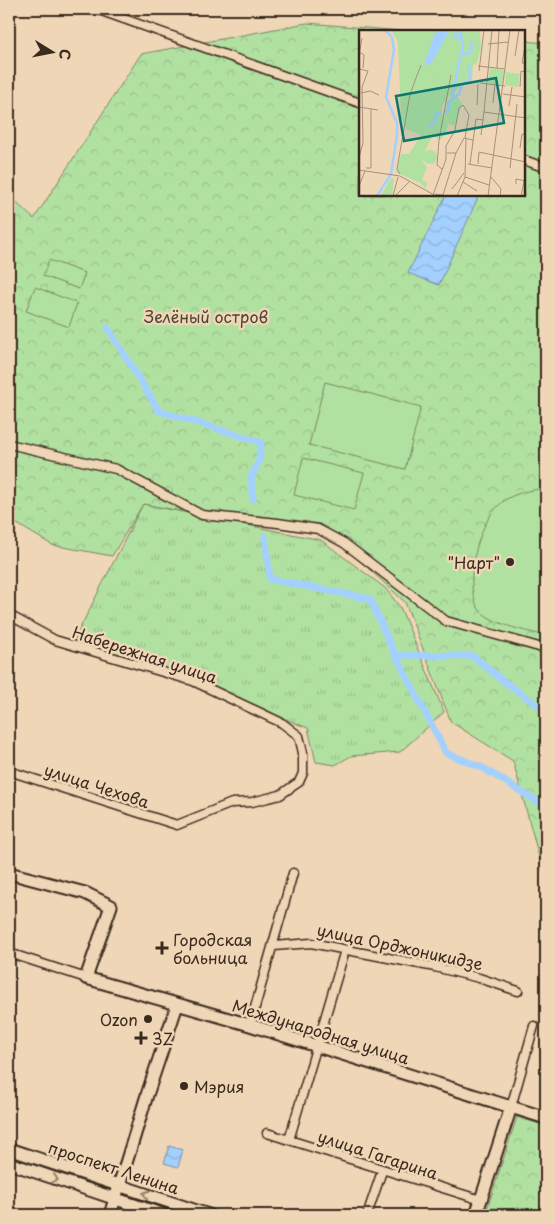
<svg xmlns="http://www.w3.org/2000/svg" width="555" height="1224" font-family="'Playpen Sans',sans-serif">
<defs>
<pattern id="grass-tufts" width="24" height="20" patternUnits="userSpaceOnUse" patternTransform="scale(1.25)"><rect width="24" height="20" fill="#b1e1a1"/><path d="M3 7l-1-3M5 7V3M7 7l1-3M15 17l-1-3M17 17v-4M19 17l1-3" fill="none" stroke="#99c18a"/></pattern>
<pattern id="forest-crowns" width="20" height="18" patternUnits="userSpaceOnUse" patternTransform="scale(1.25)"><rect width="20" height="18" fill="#b1e1a1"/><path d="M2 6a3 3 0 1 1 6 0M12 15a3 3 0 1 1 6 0" fill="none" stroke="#99c18a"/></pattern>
<pattern id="water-waves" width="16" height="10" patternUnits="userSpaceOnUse" patternTransform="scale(1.25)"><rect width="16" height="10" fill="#a3d0fe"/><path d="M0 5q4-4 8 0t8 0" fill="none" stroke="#8db3d9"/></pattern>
</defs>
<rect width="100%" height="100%" fill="#efd6b7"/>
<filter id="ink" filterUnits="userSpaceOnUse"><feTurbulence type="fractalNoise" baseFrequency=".02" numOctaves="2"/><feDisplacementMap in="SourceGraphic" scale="10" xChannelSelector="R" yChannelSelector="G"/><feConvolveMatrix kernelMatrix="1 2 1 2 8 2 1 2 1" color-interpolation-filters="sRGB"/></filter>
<g filter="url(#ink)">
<!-- grass -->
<path fill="url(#grass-tufts)" stroke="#768660" d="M143,504L321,540L385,588L400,607L444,712L400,752L351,756L335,765L316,762L308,728L75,638Z"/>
<!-- forest -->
<path fill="url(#forest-crowns)" stroke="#768660" d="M307,23L402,31H360V195H524V41L546,43V883L513,761L451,722L405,602L322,526L208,516L143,504L112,556L52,545L9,519V196L34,219L141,54Z
M517,1117L546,1126V1215H485Z"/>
<!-- garden -->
<path fill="#b1e1a1" stroke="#768660" d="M49,260L85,273L79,289L43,276Z
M35,287L77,303L69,327L26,311Z
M325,382L421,407L405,469L309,445Z
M303,458L364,473L354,510L294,495Z
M540,489L546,491V636C528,631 486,624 477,606C464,581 478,525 498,506C510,494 525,491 540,489Z"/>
<!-- water -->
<path fill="url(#water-waves)" stroke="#798ea4" d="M446,195H479L439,285L408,273Z
M169,1146L183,1150L178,1167L164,1163Z"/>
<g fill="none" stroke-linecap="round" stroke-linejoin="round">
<!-- canal -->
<path stroke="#a3d0fe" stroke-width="7" d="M108,328L159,411L261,442L259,460L251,478L253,499
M265,536L270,579L370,599L391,646L446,753L483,768L546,807
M395,655L473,656L502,680L546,711"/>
<!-- street casing -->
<g stroke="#3b2a1e" stroke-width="11">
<path id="street" d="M96,9L360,103
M524,160L546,168
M9,444L116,469L202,515L278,523L318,529L344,543L446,621L546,649
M9,615L55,640L193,681L282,723L299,736L303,753V773L299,782L280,795L252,802L232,803L177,825L9,771
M274,946L311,943L435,967L479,978L518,991
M9,953L86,978
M250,1025L293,873
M511,1107L534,1026
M267,1133L481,1200
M289,1140L345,950
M367,1215L382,1171"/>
</g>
<!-- secondary casing -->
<g stroke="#3b2a1e" stroke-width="15">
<path id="secondary" d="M9,873L85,893L111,906L86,978L250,1025L546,1118
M9,1149L209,1215
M9,1163L164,1215
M110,1215L147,1095L177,1005
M476,1215L511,1107"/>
</g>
<!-- street -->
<use href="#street" stroke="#efd6b7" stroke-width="8"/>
<!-- secondary -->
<use href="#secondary" stroke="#efd6b7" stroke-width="11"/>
</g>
<!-- one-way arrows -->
<defs><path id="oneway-chevron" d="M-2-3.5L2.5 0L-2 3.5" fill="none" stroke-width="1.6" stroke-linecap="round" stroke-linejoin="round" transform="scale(1.25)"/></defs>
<g stroke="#95806a">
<use href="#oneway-chevron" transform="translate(55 1179) rotate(19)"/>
<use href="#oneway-chevron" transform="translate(146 1194) rotate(-162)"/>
</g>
</g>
<!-- markers -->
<g fill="#3b2a1e" stroke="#efd6b7" stroke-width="2">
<circle cx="510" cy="562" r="5"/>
<path d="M159.5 940.5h5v5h5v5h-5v5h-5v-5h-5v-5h5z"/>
<circle cx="148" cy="1019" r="5"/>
<path d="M138.5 1030.5h5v5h5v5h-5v5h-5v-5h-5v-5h5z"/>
<circle cx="184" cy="1086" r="5"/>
</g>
<g text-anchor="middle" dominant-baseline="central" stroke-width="5" stroke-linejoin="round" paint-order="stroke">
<!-- park labels -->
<g font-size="16" fill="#4d4532" stroke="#efd6b7">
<text x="206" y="316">Зелёный остров</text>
</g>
<!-- poi labels -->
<g font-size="16" fill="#3b2a1e" stroke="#efd6b7" text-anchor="start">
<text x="500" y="562" text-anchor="end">"Нарт"</text>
<text x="173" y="939">Городская<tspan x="173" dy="18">больница</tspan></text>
<text x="138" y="1019" text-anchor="end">Ozon</text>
<text x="152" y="1038">3Z</text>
<text x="194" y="1086">Мэрия</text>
</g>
<!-- street labels -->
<g font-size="16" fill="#3b2a1e" stroke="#efd6b7">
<text transform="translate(145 654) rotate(18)">Набережная улица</text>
<text transform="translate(97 785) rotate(18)">улица Чехова</text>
<text transform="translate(400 946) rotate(12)">улица Орджоникидзе</text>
<text transform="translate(321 1031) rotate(17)">Международная улица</text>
<text transform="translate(378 1154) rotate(18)">улица Гагарина</text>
<text transform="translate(114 1167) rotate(18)">проспект Ленина</text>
</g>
</g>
<!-- overview -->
<g transform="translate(359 30)">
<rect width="166" height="166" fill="#efd6b7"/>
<path d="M97,64L103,74L96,96L84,92L89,70Z" fill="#b1e1a1"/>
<path d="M32,0H121L122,18L118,33L114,35L113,52L100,58L88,69L83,77L84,92L89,94L87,104L81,110L74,105L66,121L64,132L68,137L63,150L69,153L66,159L63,154L37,142L42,124H50L62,105L47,99L42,86L39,12ZM131,38L145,40L143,55L129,53ZM147,42L161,44L159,57L146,55ZM35,148L33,166H22L31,149Z" fill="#b1e1a1"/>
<path d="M75 54a8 8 0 1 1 16 0a8 8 0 1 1-16 0ZM64 127a7 7 0 1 1 14 0a7 7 0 1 1-14 0Z" fill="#b1e1a1"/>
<path d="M77,0H91L72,34L65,35Z" fill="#a3d0fe"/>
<path fill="none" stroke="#a3d0fe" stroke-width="2.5" d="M100,0L95,6L102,9M102,24L112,23L113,11M93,69L104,15L101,0M85,82L89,81V72L100,64L103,54L111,49L110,36M70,97L76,92L77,83H82M18,166L32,144L38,105V93L27,67L35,20L33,7L26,0"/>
<path fill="none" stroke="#a7917a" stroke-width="1" d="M133,0L125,82L167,88M167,10L163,33H167M129,14L149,12M0,22L5,25L4,38M0,25L3,8M156,26L160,0M119,36L146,39M138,38L140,0M120,41L125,0M121,53L146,56M161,57L162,41L167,42M2,63L11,61L20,65M144,64L167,67M134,73L136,54M118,75L119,54M150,76L153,57M0,77L19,80M122,105L125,82M161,118L163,104H167M88,123H97L105,108L114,110M0,127L4,113L3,57L9,41L0,39M109,134L133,138M111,134L117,89L124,90M119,134L120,122L167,132M7,138H12V79M151,138L158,74M83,139L78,135L80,110L92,45M0,140L41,146L77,166M41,144L38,139L51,64L62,35M106,147L130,155M132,147L142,159L141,166M104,152L118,161M157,154V149L167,151M0,156L6,141M93,159L105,143M76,164L84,165L97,123M74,165L87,129V116L96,100L100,78L104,75L110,85L106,108M34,166L39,147M36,166L50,152M98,166L106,147L107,108M129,166L151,0M162,166L167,142"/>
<path fill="#0f766e" fill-opacity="0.15" stroke="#0f766e" stroke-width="2.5" d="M137,48L145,93L45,111L37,66Z"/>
<rect width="166" height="166" fill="none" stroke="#3b2a1e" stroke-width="2.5"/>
</g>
<!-- margin -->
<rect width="555" height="1224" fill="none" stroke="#efd6b7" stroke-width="30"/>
<rect x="15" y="15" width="525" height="1194" fill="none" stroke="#3b2a1e" stroke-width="2" filter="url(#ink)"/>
<!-- north arrow -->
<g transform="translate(52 52) rotate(100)" stroke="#efd6b7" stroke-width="4" paint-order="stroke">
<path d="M0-4L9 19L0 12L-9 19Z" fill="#3b2a1e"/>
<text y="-8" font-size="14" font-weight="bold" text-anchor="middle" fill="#3b2a1e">С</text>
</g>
</svg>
